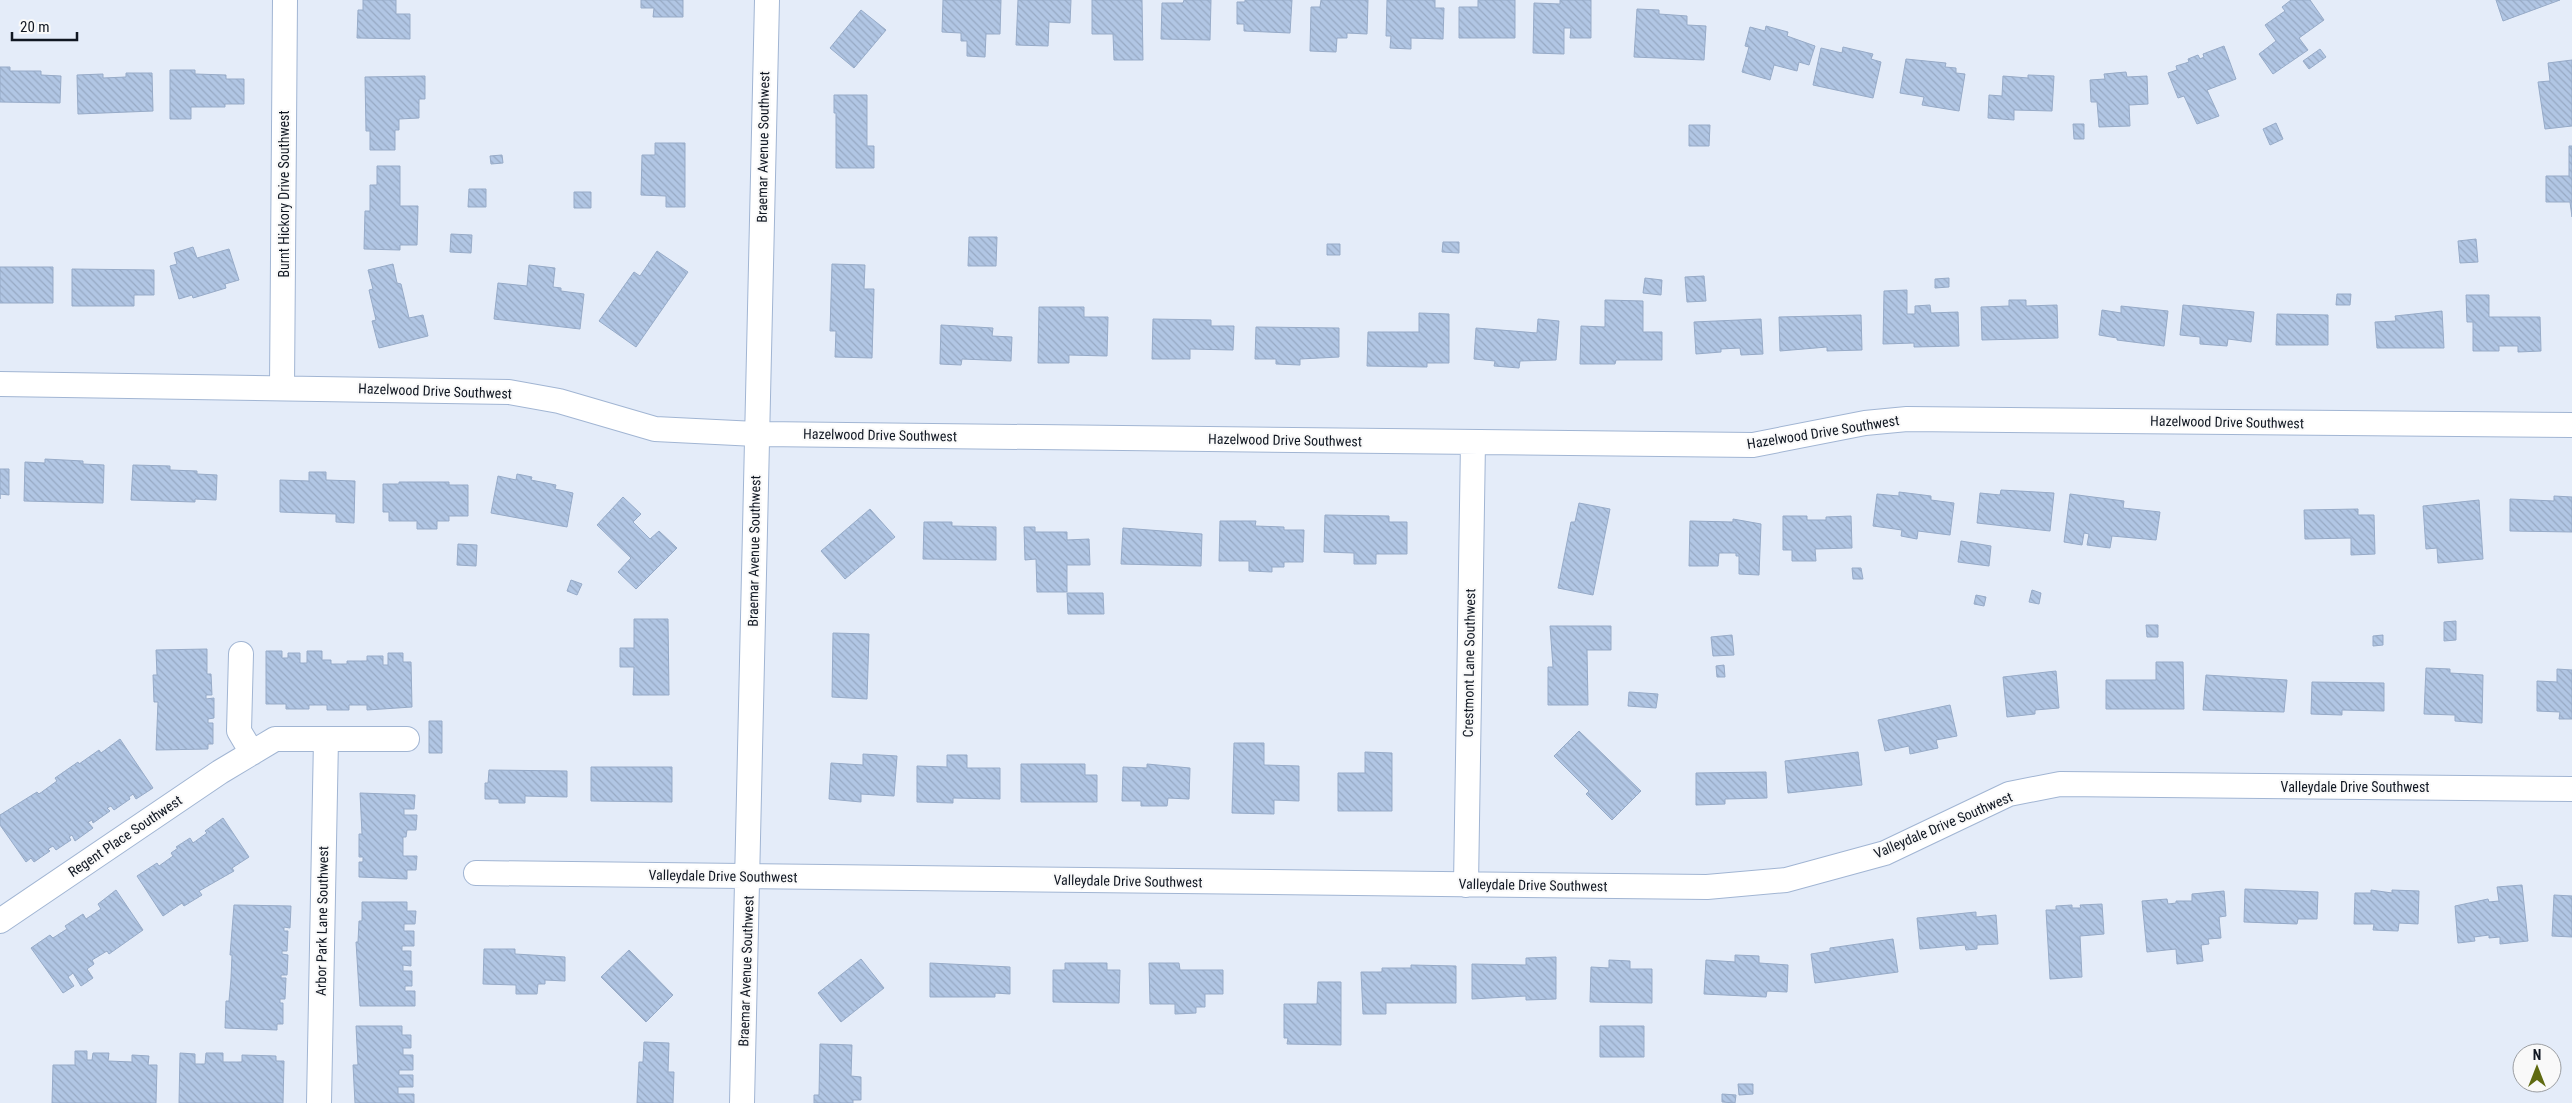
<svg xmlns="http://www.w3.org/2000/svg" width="2572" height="1103" font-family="'Roboto Condensed',sans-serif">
<defs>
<pattern id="building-back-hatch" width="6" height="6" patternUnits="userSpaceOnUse" patternTransform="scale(1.25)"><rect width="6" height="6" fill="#b1c6e4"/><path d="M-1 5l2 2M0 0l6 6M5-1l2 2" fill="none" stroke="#97a9c3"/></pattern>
</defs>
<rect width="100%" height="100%" fill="#e4ecf9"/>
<!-- building -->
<path fill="url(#building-back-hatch)" stroke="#97abc8" d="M363,0H396V14H410V39L357,38L358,10H363Z
M641,0H683V17H653L654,8H641Z
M943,0H1001L1000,34H986L985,57L967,56V41H961V33L942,32Z
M1018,0H1071L1070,23L1049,22L1048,46L1016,45Z
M1092,0H1142L1143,60H1114L1113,34H1092Z
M1184,0H1211L1210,40L1161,39L1162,3H1183Z
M1245,0H1292L1290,33L1244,31V24H1237V2H1245Z
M1321,0H1368L1367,34L1347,33V38H1337L1336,52L1310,51L1311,7H1320Z
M1387,0H1435V8H1444L1443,39L1411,38V49L1390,48L1391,36H1386Z
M1478,0H1515V38H1459V7H1478Z
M1560,0H1591V38H1570L1571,28H1564V54L1533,53L1534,3L1560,4Z
M2291,0H2310L2324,20L2299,38L2308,50L2273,74L2259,54L2276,41L2265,25L2285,11L2282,7Z
M2496,0H2560L2503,21Z
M1637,9L1659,10V14L1687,16V25L1706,26L1704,60L1634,57Z
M861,10L886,30L854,68L830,48Z
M1766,26L1788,32L1787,36L1815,46L1809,65L1799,62L1797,71L1774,65L1770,80L1742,72L1749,47L1745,46L1750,27L1765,31Z
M2224,46L2236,79L2207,90L2219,116L2197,124L2184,96L2178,98L2168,73L2177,70L2176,66L2189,62L2188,59L2198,55L2200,59L2204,57L2203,54Z
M1843,47L1873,54L1871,59L1881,62L1873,98L1813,85L1821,48L1842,53Z
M2320,49L2326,57L2309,69L2303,61Z
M1906,59L1946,63L1945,67L1956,68V73L1965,74L1959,111L1922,105L1924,97L1900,93Z
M2572,60V126L2545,129L2538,82L2550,81L2548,63Z
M0,67H10V71H41V75L61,76L60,103L0,102Z
M170,70H195V74L226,75V79H244V104H225V107H191V119H170Z
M2126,72L2127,77L2147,76L2148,104L2129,105L2130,126L2099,127L2097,102H2091L2090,80L2105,79L2104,74Z
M126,73H152L153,111L78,114L77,75L103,74V78L126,77Z
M2028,75L2054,76L2052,111L2014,110V120L1988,118L1989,95L2002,96L2003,76L2028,78Z
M425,76V99H419V118L399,119V130H395V150H370V131H366L365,77Z
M834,95H867V146H874V168H836V113H834Z
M2276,123L2283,139L2270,145L2263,129Z
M2073,124H2084V139H2074Z
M1689,125H1710L1709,146H1689Z
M655,143H685V207H666V196L641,195L642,155H655Z
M2569,146H2572V217L2570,202H2546V176H2569Z
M502,155L503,163L491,164L490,156Z
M377,166H400V206H418L417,245H400V250L364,249L365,211H370V185H377Z
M469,189H486V207H468Z
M574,192H591V208H574Z
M451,234L472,235L471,253L450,252Z
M969,237H997L996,266H968Z
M2476,239L2478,262L2460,263L2458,241Z
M1443,242H1459V253L1442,252Z
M1327,244H1340V255H1327Z
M193,247L197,258L229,249L239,280L225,284L226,288L193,298L192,295L179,299L170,266L177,264L174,253Z
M657,251L688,272L636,347L599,321L634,272L640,276Z
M393,264L397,283L401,284L409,318L423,315L428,336L379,348L372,321L376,320L369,290L373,289L368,270Z
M832,264L865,265L864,289H874L872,358L835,357L836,331H830Z
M529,265L555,268L553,287L561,288V291L584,294L580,329L494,319L498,283L527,286Z
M0,267H53V303H0Z
M72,269L154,270V295H134V306H72Z
M1704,276L1706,301L1687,302L1685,277Z
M1645,278L1662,280L1661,295L1643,293Z
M1949,278V287L1935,288V279Z
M1907,290V314H1915V306L1930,305L1931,313L1958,312L1959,346L1914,347V343L1883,344L1884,291Z
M2337,294H2351L2350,305H2336Z
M2466,295H2489V317H2540L2541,351L2518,352V346H2499V351H2473V322H2467Z
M1605,300L1643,301V332H1662V360H1616L1615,364H1580L1581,326L1605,327Z
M2009,300H2026V306L2057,305L2058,338L1982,340L1981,307L2009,306Z
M2183,305L2254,312L2251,342L2228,339L2227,346L2200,344V337L2180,335Z
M2121,306L2168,311L2164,346L2117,340V338L2099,335L2102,310L2121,313Z
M1039,307H1084V317H1108L1107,356L1069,355V363H1038Z
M2442,311L2444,348H2377L2375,322L2396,321L2395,316Z
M1419,313L1449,314V363H1427V367L1367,366L1368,332H1419Z
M2277,314L2328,315V345H2276Z
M1861,315L1862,350L1827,351V347L1780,351L1779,317Z
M1153,319L1211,320V326H1234L1233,350L1190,349V359H1152Z
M1538,319L1559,321L1556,360L1520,361L1519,368L1494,366L1495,361L1474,359L1476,328L1537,333Z
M1761,319L1763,354L1741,355L1740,348L1721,349V352L1696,354L1694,322Z
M941,325L993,328L992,336L1012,337L1011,361L962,359L961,365L940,364Z
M1256,327L1339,328V357L1300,359V365L1276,364V359H1255Z
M45,459L83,461V464L104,465L103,503L24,501L25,462L45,463Z
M133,465L170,466V470L197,471V474L217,475L216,500L195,499V502L131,500Z
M0,469H9V495L0,494V499Z
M309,472H326V480L355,481L354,523L336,522V514L280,512V480L309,481Z
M517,474L532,477L531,480L556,485L555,489L573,493L567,527L491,513L498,476L516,480Z
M399,482H449V485H468V516H449V521H437V529H417V521H389V512H383V484H399Z
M2001,490L2054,493L2050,531L1977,523L1980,493L2000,495Z
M1899,492L1931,496V500L1954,503L1950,535L1918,531L1917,539L1901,536L1902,530L1873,526L1877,494L1899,496Z
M2070,494L2124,501L2123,508L2160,512L2156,540L2112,536L2110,548L2087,545L2089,534L2084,533L2082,545L2064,542Z
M2554,496L2572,497V532L2510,531V499L2554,501Z
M623,497L641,514L633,522L650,539L659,531L677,548L636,589L618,572L631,558L597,525Z
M2479,500L2483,559L2438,563L2437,548L2426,549L2423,506Z
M1579,503L1610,509L1593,595L1558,588L1571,522H1575Z
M870,509L895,537L845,579L821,551Z
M2358,509V515H2374L2375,554L2351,555V538L2305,539L2304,510Z
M1325,515L1389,516V522H1407V554H1376V564H1354V553L1324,552Z
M1783,516H1807V520H1826V517L1851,516L1852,548L1815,549L1816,561H1792V550H1783Z
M1733,519L1761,524L1759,575L1739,574V556H1736V553H1719L1718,566H1689L1690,521L1733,522Z
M1220,521H1256L1255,526L1284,527V530H1304L1303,562H1284V567H1272V572L1249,571V561H1219Z
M924,522H952V526L996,527V560L923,559Z
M1024,527H1035V532H1067V540L1089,539L1090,565H1067V592H1037L1036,559L1025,560Z
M1123,528L1202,534L1201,566L1121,564Z
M1961,541L1991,546L1989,566L1958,562Z
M458,544L477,545L476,566L457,565Z
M1852,568H1861L1863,579H1853Z
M571,580L582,584L577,595L567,591Z
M2032,590L2041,593L2039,604L2029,602Z
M1067,593H1103L1104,614H1068Z
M1976,595L1986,597L1984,606L1974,604Z
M634,619H668L669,695H633L634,667H620V648H634Z
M2456,621V640L2444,641V622Z
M2146,625H2158V637H2147Z
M1550,626H1611V650H1587L1588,705H1548V667H1553Z
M833,633L869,634L867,699L832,697Z
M1732,635L1734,655L1713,656L1711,637Z
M2383,635V645L2373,646V636Z
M207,649V674H211L212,695H206V699L214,698V718L208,719V723H213V744H208V749L156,750L158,702H154L153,675H157L156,650Z
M266,651H282V658H288V653H300V663H307V651H322V660H331V664H347V661H367V656H383V665H388V653H403V662H411L412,707L367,710V705H349V710H327V705H309V709H286V704H266Z
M2156,662H2183L2184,709H2106V680H2156Z
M1724,665L1725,677H1717L1716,666Z
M2426,668L2450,669V673L2483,675L2482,723L2455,721V715L2424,714Z
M2557,669L2572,670V719H2559L2560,712L2537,711V681L2557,682Z
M2056,671L2059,708L2035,710V714L2007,717L2003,677Z
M2206,675L2287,680L2284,712L2203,710Z
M2312,682L2384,683V711L2342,710V715L2311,714Z
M1629,692L1658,694L1656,708L1628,706Z
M1950,705L1957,736L1936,740L1938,748L1910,754L1909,746L1885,751L1878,720Z
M429,721H442V753H429Z
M1579,731L1641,791L1612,820L1586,794L1589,791L1554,756Z
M120,739L153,788L136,799L133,794L129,797L130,799L114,810L111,806L107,808L110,811L93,823L92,820L88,822L93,828L75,841L72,835L69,837L71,840L56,850L53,846L48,849L50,851L34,862L31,858L26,862L0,825V815L37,792L39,794L57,781L55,778L78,762L79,764L99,750L101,753Z
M1234,743H1264V765L1299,766V801L1274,800V814L1232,813Z
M1365,752L1392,753V811H1338V773H1365Z
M1858,752L1862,785L1788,793L1785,761Z
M863,754L897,756L894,796L861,794V802L829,799L831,763L863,765Z
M947,755H967V768H1000V799L953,798V803L917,802V766L947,767Z
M1021,764H1085V775H1097V802H1021Z
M1147,764L1190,768L1189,799L1168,798L1167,806H1141V801H1122L1123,767L1147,768Z
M591,767H672V802L591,801Z
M489,770L567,771V797L525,796V803H499V799H485V783H488Z
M1766,772L1767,798L1725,799V804L1696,805V773Z
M360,793L415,795L414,809H404V815H417L416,830H407L406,837H403V856H417L416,870H407V879L359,877V862H363V857H359V834H362Z
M223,818L249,857L232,868L234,871L199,891L202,895L184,906L182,903L163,916L137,876L157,863L159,866L173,856L171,853L178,848L176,847L190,838L193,843L207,833L205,831Z
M2522,885L2528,941L2500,944V937L2489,938V935L2474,937L2475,941L2458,943L2455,906L2488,899L2489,902L2499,901L2497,887Z
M2245,889L2318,892L2317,919H2298L2297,924L2244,922Z
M116,890L143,930L109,954L107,951L92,960L94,964L87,969L93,978L81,986L73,973L68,977L74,986L63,993L31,948L50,935L53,938L67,929L65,926L83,914L86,919L101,909L98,904Z
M2371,890L2392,893V890L2419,891L2418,924L2399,923L2398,931L2373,930L2374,924H2354L2355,893H2371Z
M2224,891L2226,916L2219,917L2221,938L2208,939L2209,944L2201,945L2203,961L2177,964L2176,949L2147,952L2142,901L2167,899L2168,904L2176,903V901H2192V894Z
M2554,895L2572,896V937L2552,936Z
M362,902H407V911H416L415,924H404V931H414V946H402V951H411V966L403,965V971H412V986H405V991H415V1006H360L356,942H358L359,921H362Z
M2102,904L2104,934L2080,936L2082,977L2050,979L2046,910H2056V906L2072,905V908H2081L2080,905Z
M234,905L291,906L290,928L284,927V931H288L287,951H282V954L288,955L287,975H281V978H286L285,999H280V1003H283V1024H277V1030L225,1028L226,1001H229L231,978L232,955H230Z
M1976,912V917L1996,915L1998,944L1977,945V949L1966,950L1965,945L1920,949L1917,918Z
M1893,939L1898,972L1815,983L1811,954L1830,951V948Z
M484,949H515V954L565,957V981L545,980V984H538L537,994H516V985L483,984Z
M629,950L673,995L646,1022L601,977Z
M1735,955L1759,956V963L1788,965L1787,992L1767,991L1766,997L1704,994L1706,960L1735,962Z
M1556,957V999L1526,1000V996L1472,999V964L1526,965V958Z
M861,959L884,988L841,1022L818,993Z
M1609,960L1630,961V969H1652V1003L1590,1002L1591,967L1609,968Z
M930,963L1010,967V994L995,993V997H930Z
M1065,963H1107V970H1120L1119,1003L1053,1002V970H1065Z
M1149,963H1179L1180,970H1223V994H1205V1007H1196V1013L1175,1014V1004H1150Z
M1411,965L1456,966V1003H1386V1014H1363L1361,972H1382V968H1411Z
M1318,982H1341V1045L1287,1044L1288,1038H1284V1004H1317Z
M356,1026H402V1035H411V1048H403V1055H413V1070H399V1075H413V1087H398V1094H414V1103H355L353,1065H358Z
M1600,1026H1644V1057H1600Z
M644,1042L669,1043L668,1072H674L673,1103H637L639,1062H643Z
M820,1044L852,1045L851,1076L861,1077V1100H853V1103H814V1095H819Z
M75,1051H87V1060H92L93,1053H109L108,1061L132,1062V1055L149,1056L148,1065H157L156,1103H52L53,1065H75Z
M180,1053L195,1054V1064H205L206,1053H223V1062H242V1055L276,1056V1061H284L283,1103H179Z
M1738,1084H1753V1094L1739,1095Z
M1722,1094L1736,1095L1735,1103L1722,1102Z"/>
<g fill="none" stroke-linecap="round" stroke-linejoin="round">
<!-- street casing -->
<g stroke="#a1b5d3" stroke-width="26">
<path id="street" d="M0,384L509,392L559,401L655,429L756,434L1753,445L1865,423L1907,419L2572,425
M282,388L285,0
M241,654L239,731L252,753
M476,873L1707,887L1786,880L1885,853L2009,794L2060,784L2572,789
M1466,885L1473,442
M0,921L220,772L275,739H407
M319,1103L326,739
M742,1103L767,0"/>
</g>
<!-- street -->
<use href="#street" stroke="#fff" stroke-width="24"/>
</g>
<g text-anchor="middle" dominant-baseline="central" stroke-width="4" stroke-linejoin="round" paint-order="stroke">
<!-- street labels -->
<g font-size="14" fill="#101722" stroke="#f9f9f9">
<text transform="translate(763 147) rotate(-89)">Braemar Avenue Southwest</text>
<text transform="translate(284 194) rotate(-90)">Burnt Hickory Drive Southwest</text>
<text transform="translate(435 391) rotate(2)">Hazelwood Drive Southwest</text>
<text transform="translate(2227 422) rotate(1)">Hazelwood Drive Southwest</text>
<text transform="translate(1823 432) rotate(-9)">Hazelwood Drive Southwest</text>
<text transform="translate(880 435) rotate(1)">Hazelwood Drive Southwest</text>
<text transform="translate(1285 440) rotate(1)">Hazelwood Drive Southwest</text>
<text transform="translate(754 551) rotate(-89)">Braemar Avenue Southwest</text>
<text transform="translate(1469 663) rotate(-89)">Crestmont Lane Southwest</text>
<text x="2355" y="787">Valleydale Drive Southwest</text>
<text transform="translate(1943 825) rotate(-23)">Valleydale Drive Southwest</text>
<text transform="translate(125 836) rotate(-34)">Regent Place Southwest</text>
<text transform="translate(723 876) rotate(1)">Valleydale Drive Southwest</text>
<text transform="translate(1128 881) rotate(1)">Valleydale Drive Southwest</text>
<text transform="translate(1533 885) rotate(1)">Valleydale Drive Southwest</text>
<text transform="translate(322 921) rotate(-89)">Arbor Park Lane Southwest</text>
<text transform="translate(746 971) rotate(-88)">Braemar Avenue Southwest</text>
</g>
</g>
<!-- north arrow -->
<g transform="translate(2537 1068)"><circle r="24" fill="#f9f9f9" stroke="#9c9fa3"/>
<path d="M0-4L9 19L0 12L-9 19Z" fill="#5f6a11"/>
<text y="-8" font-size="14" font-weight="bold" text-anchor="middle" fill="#101722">N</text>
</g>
<!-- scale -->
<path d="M12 32v8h65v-8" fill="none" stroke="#101722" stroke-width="2.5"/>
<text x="20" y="32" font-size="15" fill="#101722" stroke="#f9f9f9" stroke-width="4" paint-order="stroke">20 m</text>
</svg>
